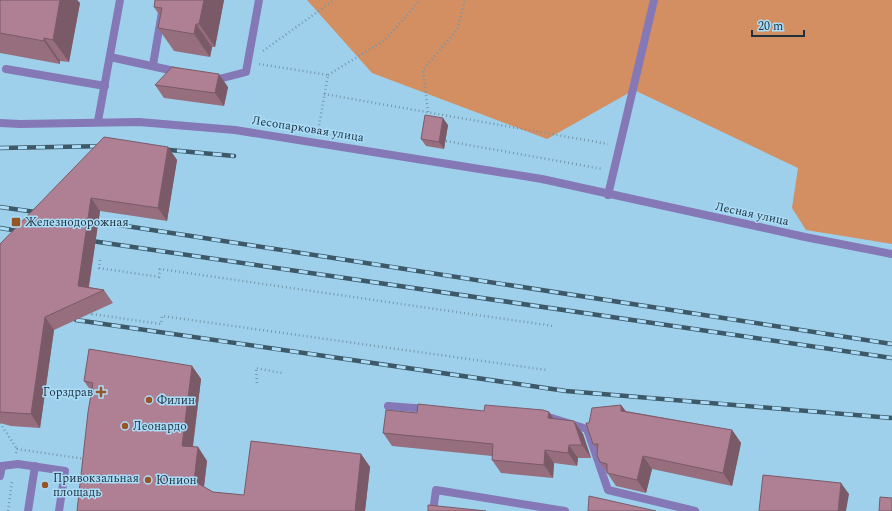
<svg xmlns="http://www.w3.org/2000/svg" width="892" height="511" font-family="Spectral,serif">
<rect width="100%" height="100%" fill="#9fd0eb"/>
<!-- green -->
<path fill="#d38e61" d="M307,0H892V244L806,230L792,208L798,168L634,90L547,139L372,73Z"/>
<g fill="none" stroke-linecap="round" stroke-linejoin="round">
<!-- path -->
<path stroke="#7298ae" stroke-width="2.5" stroke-dasharray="1 3" stroke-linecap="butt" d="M263,51L334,0
M259,64L328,75L318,131
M328,75L385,40L420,0
M324,94L608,144
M428,112L423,70L457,30L465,0
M446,141L603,169
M100,260L99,268L159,277L160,269L553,326
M93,310L92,314L161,324L162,316L547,370
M257,383L256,368L282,373
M0,423L17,449
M16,453L17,449L85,459
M8,511L12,481"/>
<!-- service -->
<path stroke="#8578b6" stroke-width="8" d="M110,57L179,72
M153,65L164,0
M6,69L105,86
M212,78L219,79L246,72L259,0
M98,121L120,0
M388,406L427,409
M542,415L587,429L608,490L695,511
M2,466L18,464L65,471L59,511
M28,511L35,466
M433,511L436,490L565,511"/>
<!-- minor -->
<path stroke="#8578b6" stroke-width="8" d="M0,123L20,124L139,122L235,130L542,179L805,237L892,254
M608,195L654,0"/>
<!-- tertiary -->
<path stroke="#8578b6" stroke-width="8" d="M0,466H2L0,476"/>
<!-- rail casing -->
<g stroke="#3d5866" stroke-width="4.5">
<path id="rail" d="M0,148L107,146
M159,149L234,156
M0,207L42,213
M87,220L892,344
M0,228L25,232
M85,240L892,358
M76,320L566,391L892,418"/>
</g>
<!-- rail -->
<use href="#rail" stroke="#abddf9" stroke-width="3" stroke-dasharray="9" stroke-linecap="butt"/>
</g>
<!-- wall -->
<path fill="#966e7e" d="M0,0H77L80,3L69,62L60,61V64L0,53Z
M224,0L215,47H212L210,57L174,51L158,28L160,16L154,7Z
M155,85L228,87L224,106L164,98Z
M448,125L444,149L426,146L421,139Z
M168,147L177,160L167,221L100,211L89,287L104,290L113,303L54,330L40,428L11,426L0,423V244Z
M192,366L201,379L193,447H198L207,461L204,487L213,492L244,495L361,454L370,467L365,511H77L91,391L84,381Z
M621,405L626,411L732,430L741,443L732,486L652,469L646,493L616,486L600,462L598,450L593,444L589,423Z
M484,411L549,412L553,419L574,421L583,434L591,458H578L577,466L554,463L553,478L501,473L492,460V456L392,446L383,433L417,413Z"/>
<!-- shaded-wall -->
<path fill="#7a5a67" d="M60,0H77L80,3L69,62L53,40Z
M204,0H224L215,47L199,24Z
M196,24L212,47L210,57L194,34Z
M44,38L60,61V64L44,41Z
M219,74L228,87L224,106L215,93Z
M443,118L448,125L444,149L439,142Z
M168,147L177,160L167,221L158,208Z
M91,198L100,211L87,297L78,286Z
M45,317L54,330L40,428L31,414Z
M192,366L201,379L191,459L182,446Z
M621,405L630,418L621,411Z
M549,412L558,425L548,418Z
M574,421L583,434L591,458L582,445Z
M732,430L741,443L732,486L723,473Z
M569,445L578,458L577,466L568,453Z
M198,447L207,461L203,494L194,481Z
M545,450L554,463L553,478L544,465Z
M361,454L370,467L365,511H355Z
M643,456L652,469L646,493L637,480Z
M841,483L849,494L846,511H838Z"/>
<!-- building -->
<path fill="#af8093" stroke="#7a5a67" d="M0,0H60L53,40L44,38V41L0,33Z
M155,0H204L199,24H196L194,34L158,28L162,8L154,7Z
M172,67L219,74L215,93L155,85Z
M425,115L443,118L439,142L421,139Z
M104,137L168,147L158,208L91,198L78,286L104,290L45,317L31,414L0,412V244Z
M89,349L192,366L182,446L198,447L194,481L213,492L244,495L251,441L361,454L355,511H77L88,412L93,383L84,381Z
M418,404L484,411L485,405L543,410L549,412L548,418L574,421L582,445H569L568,453L545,450L544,465L492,460L493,444L383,433L386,410L417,413Z
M621,405V411L732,430L723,473L643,456L637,480L607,473V464L600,462L597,455L598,444H593L586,423H589L592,408Z
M763,475L841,483L838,511H759Z
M589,496L656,511H588Z
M880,497L892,498V511H879Z
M428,505L486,511H428Z"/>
<!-- markers -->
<g fill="#975424" stroke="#abddf9" stroke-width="1.5">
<rect x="11" y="217" width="10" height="10" rx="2"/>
<path d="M99 386h4v4h4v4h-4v4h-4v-4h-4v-4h4z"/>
<circle cx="149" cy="400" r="4"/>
<circle cx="125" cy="426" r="4"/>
<circle cx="148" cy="480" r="4"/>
<circle cx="45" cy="485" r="4"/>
</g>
<g text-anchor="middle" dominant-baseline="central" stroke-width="3" stroke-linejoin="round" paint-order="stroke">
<!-- street labels -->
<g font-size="12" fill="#1f323d" stroke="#abddf9">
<text transform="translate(308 129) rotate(9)">Лесопарковая улица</text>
<text transform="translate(752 214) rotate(12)">Лесная улица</text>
</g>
<!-- poi labels -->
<g font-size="12" fill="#1f323d" stroke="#abddf9" text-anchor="start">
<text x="25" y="222">Железнодорожная</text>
<text x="93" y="392" text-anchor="end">Горздрав</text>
<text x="157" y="400">Филин</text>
<text x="133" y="426">Леонардо</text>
<text x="53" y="478">Привокзальная<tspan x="53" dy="14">площадь</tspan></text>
<text x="156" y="480">Юнион</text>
</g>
</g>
<!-- scale -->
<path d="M752 30v6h52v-6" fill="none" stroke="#1f323d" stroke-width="2"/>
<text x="758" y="30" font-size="12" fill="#1f323d" stroke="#abddf9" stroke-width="3" paint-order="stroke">20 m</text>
</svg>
